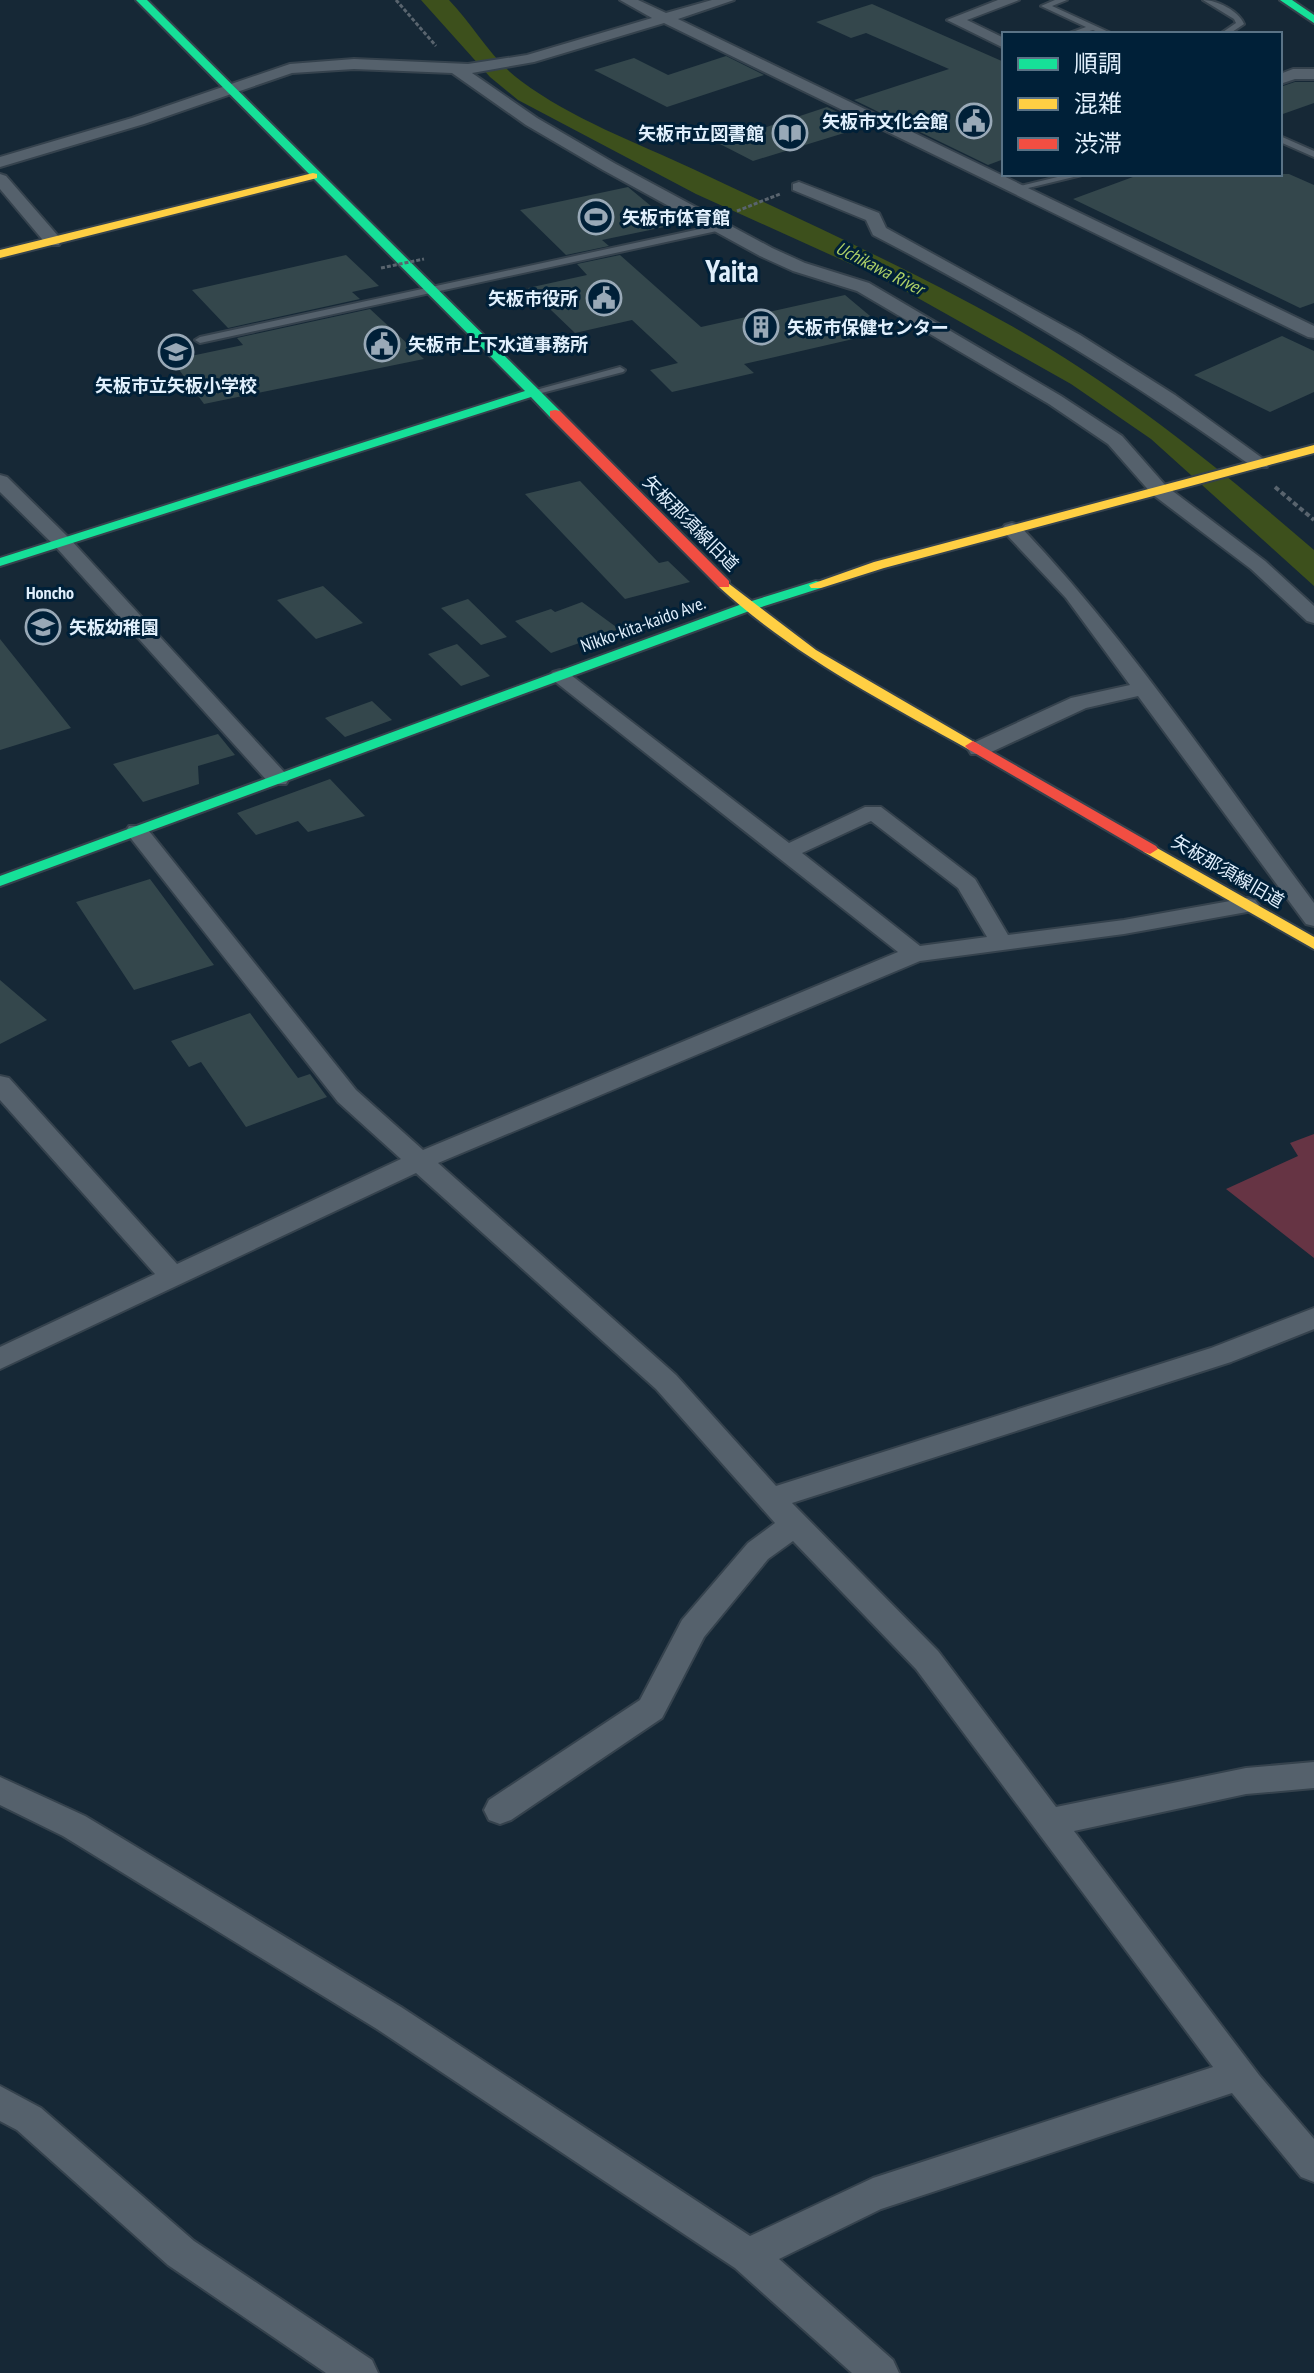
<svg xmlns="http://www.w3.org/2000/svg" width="1314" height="2373" font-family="'PT Sans Narrow','Noto Sans JP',sans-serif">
<rect width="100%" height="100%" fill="#162836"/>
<!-- green -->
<path fill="#663444" d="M1314,1134V1258L1226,1189L1298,1156L1290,1143Z"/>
<!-- water -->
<path fill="#3d501c" d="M421,0H449C474,26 491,59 521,81C572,119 635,142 693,169C799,219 906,267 1008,324C1118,386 1218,467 1314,550V586L1151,439L1071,384L884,279L696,194L518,100L490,77Z"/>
<!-- building -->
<path fill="#34474c" d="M872,4L1004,62V159L988,165L854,100L949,69L866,33L851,38L816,22Z
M726,56L764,75L667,107L594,70L634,58L668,75Z
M1295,82H1314V103L1280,115V87Z
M827,107L867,126L753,161L718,143Z
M1141,174H1289L1314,185V303L1300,308L1073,199Z
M628,187L674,225L602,240L609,246L566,255L520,210Z
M346,255L379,286L352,292L360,299L228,328L192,290Z
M620,255L701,327L845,295L888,331L744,364L754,373L672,392L650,370L678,363L632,320L575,333L528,288L587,275L577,264Z
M370,309L424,359L204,404L172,360L243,345L237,338Z
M1282,336L1314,351V392L1270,412L1194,375Z
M580,481L659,563L668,561L690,582L625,599L525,494Z
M323,586L363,623L316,639L277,600Z
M468,599L507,637L481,645L441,608Z
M582,602L619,629L551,653L515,621L551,609L555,612Z
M0,639L71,728L0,750Z
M457,644L490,676L461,686L428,654Z
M372,701L392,720L345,737L325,718Z
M218,734L235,755L198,766L199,784L143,802L113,764Z
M330,779L365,816L308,832L298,821L256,835L237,813Z
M150,879L214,965L134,990L76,902Z
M0,980L47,1020L0,1044Z
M250,1013L298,1078L310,1074L327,1097L246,1127L201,1062L189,1067L171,1041Z"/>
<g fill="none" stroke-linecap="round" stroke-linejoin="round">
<!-- lane casing -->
<g stroke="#35424d" stroke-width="4">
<path id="lane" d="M1055,0H1067L1052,6L1113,34H1102L1093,30L1079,34H1067L1086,27L1041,6Z
M1203,0C1217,0 1239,11 1244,24L1229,34H1220L1236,23L1234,19Z
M1280,136L1314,151V157L1280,142Z
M1070,174H1086L1016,191L1012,188Z
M723,224L727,227L726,229L200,343L195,340L200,337Z
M620,367L625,370L623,372L530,396L525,393Z"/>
</g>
<!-- street casing -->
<g stroke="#35424d" stroke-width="4">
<path id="street" d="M620,0H638L666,13L712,0H734L678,19L1314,326V338L1308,337L664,23L534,62L472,73L537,118L614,163L772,248L805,263L869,283L1061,396L1122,436L1166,486L1265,561L1314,606V623L1307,621L1251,569L1152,494L1108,444L1049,404L857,291L793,271L760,256L603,170L526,125L452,73L354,69L292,73L144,124L0,167V157L132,118L290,64L354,59L468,64L527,55L652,18Z
M998,0H1019L967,20L1004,38V48L947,20Z
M1293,69H1314V79H1295L1280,84V74Z
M0,174L6,176L59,237L61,241L59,245H47L0,189Z
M799,182L879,213L886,228L1080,335L1175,395L1269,463L1267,467H1253C1132,380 1005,303 873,235L866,220L793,190V184Z
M0,475L7,477L69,538L286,774L289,779L286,784H270L55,546L0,492Z
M1012,523L1019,525C1129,641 1218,774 1314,903V926L1306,924L1138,696L1086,708L987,754H971L968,749L971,744L1071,698L1130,685L1066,598L1005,533L1002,529L1005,525Z
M560,670L567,672L789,843L865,807H881L975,879L1008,935L1124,920L1247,898L1255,900L1259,905L1255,910L1247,912L1124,934L920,961L438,1163L676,1375L776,1486L1211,1348L1314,1308V1329L1231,1362L792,1503L938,1651L1056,1807L1246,1768L1314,1762V1788L1246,1794L1074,1831L1259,2075L1314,2139V2182L1301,2177L1232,2093L881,2209L779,2259L893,2360L899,2373H852L735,2268L600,2178L377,2029L63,1836L0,1805V1777L85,1816L401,2007L750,2236L873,2178L1213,2067L916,1669L793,1541L768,1559L704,1637L662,1718L511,1820L500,1824L489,1820L484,1810L489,1800L640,1700L682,1620L748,1543L775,1523L656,1389L416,1173L0,1369V1347L155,1274L0,1100V1076L9,1078L177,1264L401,1159L338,1102L129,836L126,831L129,826H145L356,1090L423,1150L898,952L553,680L549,676L553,672ZM871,821L958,888L987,937L920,946L802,853Z
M0,2086L41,2108L194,2241L372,2360L378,2373H326L168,2265L17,2130L0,2121Z"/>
</g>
<!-- fast casing -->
<g stroke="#35424d" stroke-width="4">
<path id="fast" d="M136,0H147L560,411V417H550L531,397L0,566V558L525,391Z
M1280,0H1292L1314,15V23Z
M816,581L821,582V588L752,610L0,886V876L742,604Z"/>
</g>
<!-- slow casing -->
<g stroke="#35424d" stroke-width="4">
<path id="slow" d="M313,173L317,174V178L0,258V250Z
M1314,445V453L884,568L821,588H811L809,585L874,562Z
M724,580L816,650L981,746L973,751L968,749C881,700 793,655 719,587V581Z
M1150,844L1314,937V949L1144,852L1142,849L1144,846Z"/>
</g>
<!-- jam casing -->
<g stroke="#35424d" stroke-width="4">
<path id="jam" d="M555,410L560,411L729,581V587H719L550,417V411Z
M973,741L1156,846L1158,849L1150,854L1144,852L968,749L965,746Z"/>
</g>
<!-- path-far1 -->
<path stroke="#59646e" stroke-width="3" stroke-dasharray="4 2" stroke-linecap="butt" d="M396,0L436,46
M737,211L780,194"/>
<!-- path -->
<path stroke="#59646e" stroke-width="4" stroke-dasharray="5 3" stroke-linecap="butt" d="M1275,487L1314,520"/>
<!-- lane -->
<use href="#lane" fill="#55616c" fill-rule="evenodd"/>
<!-- street -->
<use href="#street" fill="#55616c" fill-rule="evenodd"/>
<!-- fast -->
<use href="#fast" fill="#16e098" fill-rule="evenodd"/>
<!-- slow -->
<use href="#slow" fill="#ffcf43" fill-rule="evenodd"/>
<!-- jam -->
<use href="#jam" fill="#f24e42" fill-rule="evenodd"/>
<!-- path-bridge -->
<path stroke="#59646e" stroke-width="3" stroke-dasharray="4 2" stroke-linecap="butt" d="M381,268L424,259"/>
</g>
<!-- icons -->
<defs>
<g id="civic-ring" transform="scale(1.8)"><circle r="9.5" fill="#002038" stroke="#99a9b7" stroke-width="1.5"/><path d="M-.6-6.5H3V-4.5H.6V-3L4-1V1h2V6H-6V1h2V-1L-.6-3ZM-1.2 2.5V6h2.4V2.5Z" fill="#99a9b7"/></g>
<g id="library-ring" transform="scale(1.8)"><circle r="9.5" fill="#002038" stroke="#99a9b7" stroke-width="1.5"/><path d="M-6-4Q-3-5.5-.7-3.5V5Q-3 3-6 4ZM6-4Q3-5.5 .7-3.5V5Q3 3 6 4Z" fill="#99a9b7"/></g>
<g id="stadium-ring" transform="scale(1.8)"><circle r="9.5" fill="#002038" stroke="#99a9b7" stroke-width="1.5"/><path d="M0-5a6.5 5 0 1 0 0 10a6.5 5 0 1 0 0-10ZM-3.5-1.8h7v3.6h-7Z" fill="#99a9b7"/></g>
<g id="building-ring" transform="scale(1.8)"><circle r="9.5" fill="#002038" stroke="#99a9b7" stroke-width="1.5"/><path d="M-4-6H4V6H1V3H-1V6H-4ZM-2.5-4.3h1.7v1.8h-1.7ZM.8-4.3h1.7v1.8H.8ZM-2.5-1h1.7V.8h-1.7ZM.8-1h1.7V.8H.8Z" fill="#99a9b7"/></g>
<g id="school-ring" transform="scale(1.8)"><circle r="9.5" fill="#002038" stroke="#99a9b7" stroke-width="1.5"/><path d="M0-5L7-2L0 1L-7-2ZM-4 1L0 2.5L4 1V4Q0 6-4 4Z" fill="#99a9b7"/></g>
</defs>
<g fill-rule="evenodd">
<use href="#civic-ring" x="974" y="121"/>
<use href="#library-ring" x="790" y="133"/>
<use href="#stadium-ring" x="596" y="217"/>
<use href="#civic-ring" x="604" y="298"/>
<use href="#building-ring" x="761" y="327"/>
<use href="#civic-ring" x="382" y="344"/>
<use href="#school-ring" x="176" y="352"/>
<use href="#school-ring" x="43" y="627"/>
</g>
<g text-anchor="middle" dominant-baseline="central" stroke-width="6" stroke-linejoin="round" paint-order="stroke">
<!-- far-poi labels -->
<g font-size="18" font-weight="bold" fill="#e0effc" stroke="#002038" text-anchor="start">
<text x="948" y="121" text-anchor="end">矢板市文化会館</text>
<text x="764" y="133" text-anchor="end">矢板市立図書館</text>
<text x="622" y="217">矢板市体育館</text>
<text x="578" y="298" text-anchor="end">矢板市役所</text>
<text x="787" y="327">矢板市保健センター</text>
<text x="408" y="344">矢板市上下水道事務所</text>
<text x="176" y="385" text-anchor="middle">矢板市立矢板小学校</text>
<text x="69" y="627">矢板幼稚園</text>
</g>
<!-- far-water labels -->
<g font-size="18" font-style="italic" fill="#add067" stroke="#002038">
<text transform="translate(880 268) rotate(27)">Uchikawa River</text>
</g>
<!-- far-street labels -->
<g font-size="18" fill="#e0effc" stroke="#002038">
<text transform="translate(691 523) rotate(45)">矢板那須線旧道</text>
<text transform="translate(643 624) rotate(-20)">Nikko-kita-kaido Ave.</text>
<text transform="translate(1228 871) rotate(30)">矢板那須線旧道</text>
</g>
<!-- far-neighbourhood labels -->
<g font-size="18" font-weight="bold" fill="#e0effc" stroke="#002038">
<text x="50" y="592">Honcho</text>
</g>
<!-- far-town labels -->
<g font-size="30" font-weight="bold" fill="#e0effc" stroke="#002038">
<text x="732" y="270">Yaita</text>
</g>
</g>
<!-- legend -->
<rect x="1002" y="32" width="280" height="144" fill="#002038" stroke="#5a7386" stroke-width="2"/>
<rect x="1018" y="58" width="40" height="12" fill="#16e098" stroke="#5a7386" stroke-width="2"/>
<text x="1074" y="72" font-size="24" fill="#e0effc">順調</text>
<rect x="1018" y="98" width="40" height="12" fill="#ffcf43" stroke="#5a7386" stroke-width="2"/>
<text x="1074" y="112" font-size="24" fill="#e0effc">混雑</text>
<rect x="1018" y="138" width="40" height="12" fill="#f24e42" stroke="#5a7386" stroke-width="2"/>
<text x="1074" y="152" font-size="24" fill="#e0effc">渋滞</text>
</svg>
